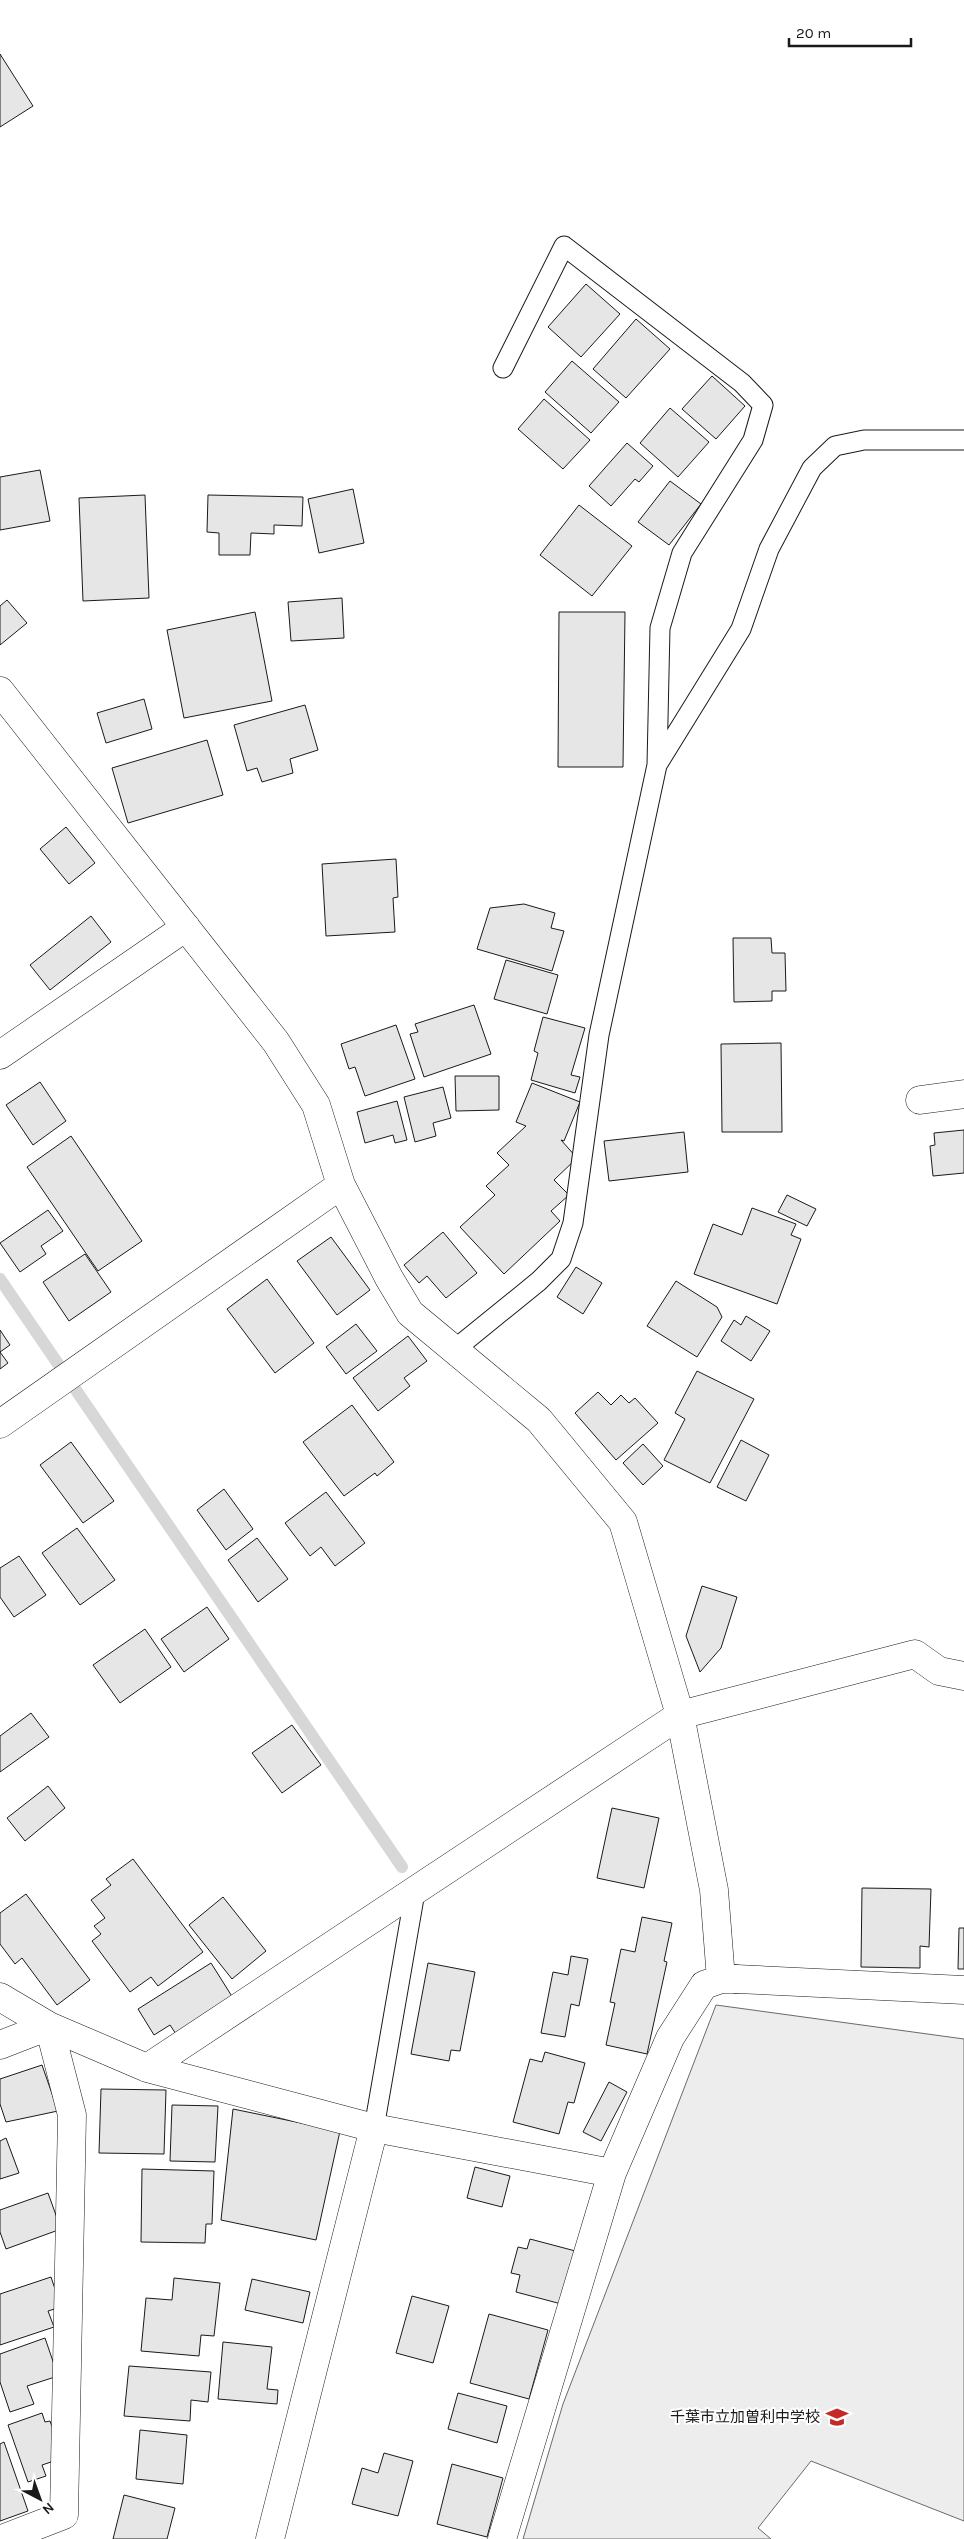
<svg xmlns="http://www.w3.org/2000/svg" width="964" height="2539" font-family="Karla,'Noto Sans JP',sans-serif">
<rect width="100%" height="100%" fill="#fff"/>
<!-- built -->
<path fill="#ededed" stroke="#6a6a6a" d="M716,2005L964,2039V2521L811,2461L758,2528L771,2539H523L563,2404Z"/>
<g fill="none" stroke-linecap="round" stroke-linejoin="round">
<!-- stream -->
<path stroke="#d7d7d7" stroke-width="12" d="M0,1279L402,1867"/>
</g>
<!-- building -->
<path fill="#e6e6e6" stroke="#1a1a1a" d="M0,54L33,106L0,127Z
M586,284L620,314L581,357L548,327Z
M636,319L670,349L626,398L593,369Z
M572,361L619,402L591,433L545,392Z
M712,376L745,406L716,439L682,409Z
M544,399L590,440L563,469L518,429Z
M670,408L709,442L678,477L640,443Z
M627,443L653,466L639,482L635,479L611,506L589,486Z
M40,470L50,521L0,530V477Z
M670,481L701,504L669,545L638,522Z
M353,489L364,543L319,553L308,499Z
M145,495L149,598L83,601L79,498Z
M208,495L303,497L302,526L274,525V534L251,533L250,555H219V533L207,532Z
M579,505L632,546L592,596L540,555Z
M342,598L344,638L291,641L288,602Z
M7,600L27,623L0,645V606Z
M255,612L272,701L184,718L167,630Z
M559,612H625L623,767H558Z
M144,699L152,729L106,743L97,713Z
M305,705L318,750L290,759L293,773L262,782L257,768L247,771L234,725Z
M207,740L223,795L128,823L112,768Z
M66,827L95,863L69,884L40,849Z
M396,859L398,897L393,898L395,932L326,936L322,864Z
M524,904L555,913L551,928L564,931L552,971L477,949L490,908Z
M91,916L111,942L50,990L30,965Z
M733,938H771L772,953H785L786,991H772V1001L734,1002Z
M506,960L558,975L547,1014L494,999Z
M474,1005L491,1054L424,1077L410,1034L418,1032L415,1024Z
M543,1017L585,1028L571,1075L580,1077L575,1093L531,1080L538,1053L534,1051Z
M396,1025L415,1079L365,1096L355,1067L349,1069L341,1044Z
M781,1043L782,1132H722L721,1044Z
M455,1076H499V1110L456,1111Z
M40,1082L66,1121L33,1145L6,1105Z
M532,1083L580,1102L564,1141L561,1140L577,1158L554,1180L569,1195L551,1211L560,1221L504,1274L460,1227L495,1195L486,1186L509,1165L497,1153L526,1126L516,1122Z
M443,1087L451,1118L433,1123L436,1136L415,1142L404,1097Z
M397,1101L407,1140L395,1143L393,1135L365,1143L357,1112Z
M964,1130V1173L933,1176L930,1146L935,1145L934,1133Z
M684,1132L688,1172L609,1181L604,1141Z
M71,1136L142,1241L98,1271L27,1167Z
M787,1195L816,1209L807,1226L778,1212Z
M752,1208L796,1224L791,1235L801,1239L777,1304L694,1274L713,1224L742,1235Z
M48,1210L63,1231L41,1246L46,1254L20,1272L0,1243Z
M443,1232L477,1273L446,1298L427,1276L419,1283L404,1265Z
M331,1237L370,1290L337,1315L297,1261Z
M85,1254L111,1292L69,1321L43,1282Z
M576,1267L602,1283L583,1314L557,1297Z
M267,1279L314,1343L275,1373L227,1309Z
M676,1281L717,1307L722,1317L697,1357L647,1326Z
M746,1316L770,1331L751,1361L721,1341L734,1320L741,1325Z
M356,1324L377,1351L346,1374L326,1347Z
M0,1330L10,1345L0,1352L8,1363L0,1369Z
M408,1336L427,1361L404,1378L410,1386L378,1411L353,1378Z
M697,1371L754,1399L710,1483L664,1460L685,1419L675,1413Z
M598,1392L611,1405L621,1395L629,1403L635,1398L658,1423L616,1460L575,1413Z
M352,1405L394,1462L377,1476L375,1473L344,1496L303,1442Z
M741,1440L769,1455L746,1501L717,1487Z
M71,1442L114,1501L83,1523L40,1465Z
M643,1444L663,1466L643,1485L623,1463Z
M224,1489L253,1529L226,1550L197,1510Z
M326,1492L365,1543L335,1566L321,1547L310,1556L285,1523Z
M77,1528L115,1580L80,1605L42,1553Z
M257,1538L288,1579L258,1602L228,1560Z
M19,1556L46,1595L14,1617L0,1597V1568Z
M702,1586L737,1597L721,1648L700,1672L686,1636Z
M207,1607L229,1639L184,1672L161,1639Z
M145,1629L171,1667L120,1703L93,1665Z
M31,1713L49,1737L0,1772V1736Z
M292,1725L321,1765L282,1793L252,1753Z
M48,1786L65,1808L25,1841L7,1818Z
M612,1808L659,1818L644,1888L597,1878Z
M133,1859L203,1952L158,1986L151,1977L130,1992L92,1941L101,1934L94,1926L105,1918L91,1900L111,1885L106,1879Z
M862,1888L931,1889L929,1947L920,1946V1968L861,1967Z
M26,1894L90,1980L57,2005L22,1958L15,1964L0,1944V1913Z
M223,1897L266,1951L232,1979L189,1925Z
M642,1917L672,1923L664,1961L667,1962L647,2054L606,2045L615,2003L610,2002L621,1949L635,1952Z
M959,1928H964V1969H958Z
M571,1956L588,1959L579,2006L571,2004L565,2037L541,2033L553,1972L568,1975Z
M211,1963L233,1998L176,2034L170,2025L154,2035L138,2009Z
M428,1963L475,1972L460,2051L451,2050L449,2061L411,2054Z
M545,2052L585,2063L574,2103L568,2102L559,2134L513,2122L530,2059L542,2062Z
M42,2065L58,2111L6,2122L0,2104V2079Z
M609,2082L627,2092L601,2141L583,2132Z
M101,2089L166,2090L164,2154L99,2153Z
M172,2105L218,2106L215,2162L170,2161Z
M233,2109L340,2131L316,2240L221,2220Z
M6,2138L19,2173L0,2179V2141Z
M475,2167L510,2176L502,2207L467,2198Z
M142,2169L214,2171L212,2224H206L205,2243L141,2242Z
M48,2193L61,2229L6,2249L0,2232V2210Z
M530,2239L583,2253L569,2306L516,2292L520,2275L511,2273L518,2247L527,2249Z
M51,2277L61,2307L48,2311L54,2327L0,2345V2294Z
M174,2278L220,2283L214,2336L201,2335L199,2356L141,2351L146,2298L172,2300Z
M252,2279L310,2292L303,2323L245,2310Z
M412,2296L449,2306L433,2363L396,2353Z
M489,2314L548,2330L529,2399L470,2383Z
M45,2338L58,2376L27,2386L34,2404L10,2412L0,2382V2354Z
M223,2342L272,2347L267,2389L278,2390L277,2404L218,2399Z
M129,2366L211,2372L208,2402L191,2400L190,2421L124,2416Z
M458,2393L507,2406L497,2443L448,2429Z
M42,2413L45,2422L50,2421L63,2458L42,2465L46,2476L28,2482L8,2425Z
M140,2430L187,2435L183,2484L136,2479Z
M4,2442L28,2511L0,2521V2444Z
M384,2453L413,2461L398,2516L352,2504L362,2468L378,2473Z
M452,2464L503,2478L487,2537L437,2524Z
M124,2495L175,2508L167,2539H113Z"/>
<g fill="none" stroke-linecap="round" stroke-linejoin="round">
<!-- lane casing -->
<g stroke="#1a1a1a" stroke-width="21">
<path id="lane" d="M503,368L564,246L742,383L763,405L753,440L682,553L660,628L657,765
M454,1350L539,1281L561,1259L573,1223L599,1035L657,765L741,629L769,549L812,468L835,446L864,440H964
M374,2128L415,1892"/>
</g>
<!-- street casing -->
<g stroke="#1a1a1a" stroke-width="29">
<path id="street" d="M0,691L276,1042L316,1105L341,1185L389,1278L410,1313L539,1420L623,1522L680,1715L714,1890L721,1979H736
M0,1055L186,927
M920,1100L964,1094
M0,1424L341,1185
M0,1997L49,2026L147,2068L374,2128L612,2173
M0,2045L49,2026
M147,2068L680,1715L915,1654L939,1671L964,1676
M2,2539L64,2515L72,2115L49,2026
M270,2539L374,2128
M502,2539L612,2173L670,2038L704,1985L721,1979"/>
</g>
<!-- secondary casing -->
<g stroke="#1a1a1a" stroke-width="29">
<path id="secondary" d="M736,1979L964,1990"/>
</g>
<!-- lane -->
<use href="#lane" stroke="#fff" stroke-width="19"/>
<!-- street -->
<use href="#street" stroke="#fff" stroke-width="28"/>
<!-- secondary -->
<use href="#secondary" stroke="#fff" stroke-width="28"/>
</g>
<!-- icons -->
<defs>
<g id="school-bare" transform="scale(1.725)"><path d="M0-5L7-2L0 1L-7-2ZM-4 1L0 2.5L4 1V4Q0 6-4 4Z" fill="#c62828" stroke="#fff" stroke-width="2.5" paint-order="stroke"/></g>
</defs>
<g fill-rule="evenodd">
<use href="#school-bare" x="837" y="2417"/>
</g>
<g text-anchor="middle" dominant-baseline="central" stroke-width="4" stroke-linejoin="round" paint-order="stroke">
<!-- poi labels -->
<g font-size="15" fill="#1a1a1a" stroke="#fff" text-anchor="end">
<text x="820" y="2417">千葉市立加曽利中学校</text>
</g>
</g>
<!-- north arrow -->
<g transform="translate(40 2499) rotate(139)" stroke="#ffffff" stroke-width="4" paint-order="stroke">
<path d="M0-4L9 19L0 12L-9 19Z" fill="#1a1a1a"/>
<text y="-8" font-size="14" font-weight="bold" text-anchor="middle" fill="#1a1a1a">N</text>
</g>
<!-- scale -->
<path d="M789 38v8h122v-8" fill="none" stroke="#1a1a1a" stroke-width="2.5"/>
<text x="796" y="38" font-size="15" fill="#1a1a1a" stroke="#ffffff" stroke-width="4" paint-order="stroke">20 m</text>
</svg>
